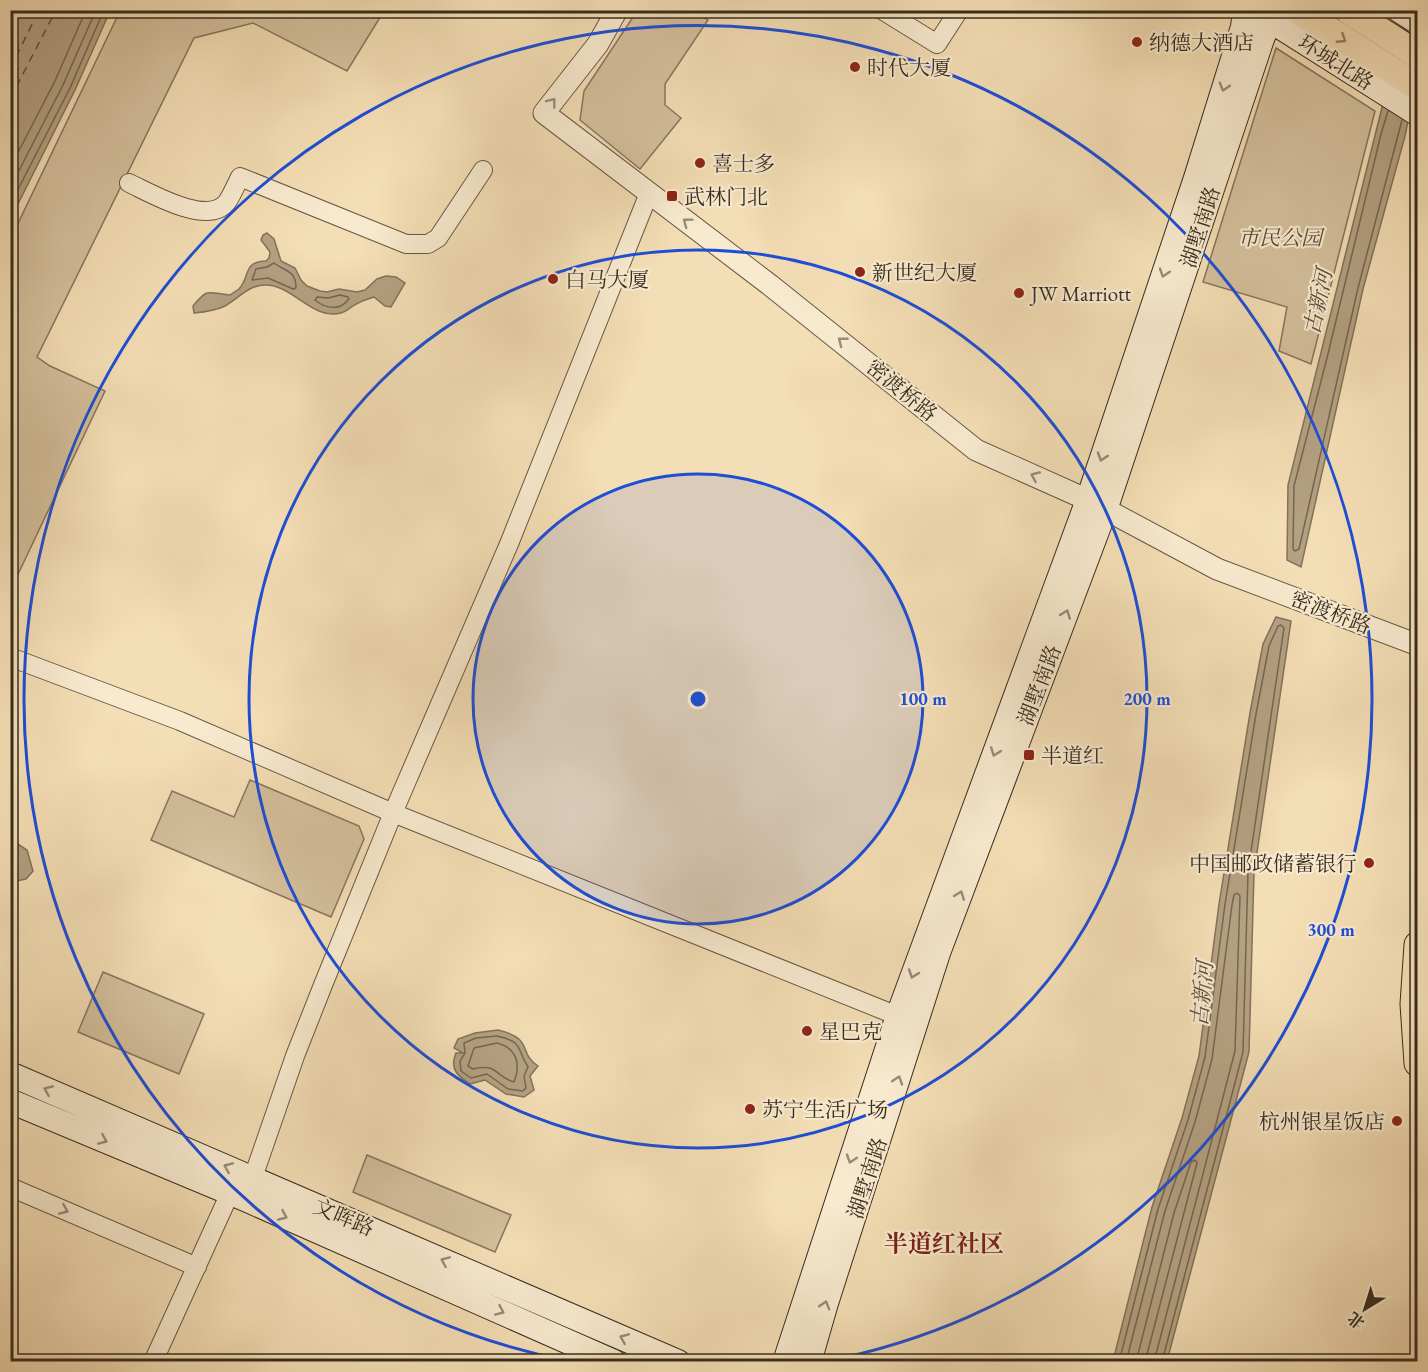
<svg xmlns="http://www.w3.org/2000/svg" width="1428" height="1372" font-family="'EB Garamond','Noto Serif SC',serif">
<rect width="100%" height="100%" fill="#f4deb5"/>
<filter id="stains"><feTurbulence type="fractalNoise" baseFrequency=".00333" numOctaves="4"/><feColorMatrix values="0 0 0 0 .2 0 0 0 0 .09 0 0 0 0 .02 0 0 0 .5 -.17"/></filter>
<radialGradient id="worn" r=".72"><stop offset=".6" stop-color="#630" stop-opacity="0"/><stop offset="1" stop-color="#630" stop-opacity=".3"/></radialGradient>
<!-- green -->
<path fill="#d4c09c" stroke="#86765e" stroke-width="1.5" d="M120,11H384L347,71L253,23L194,38L37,357L50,366L105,391L11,589V238Z
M637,11H694L708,20L665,84V105L681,118L640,169L580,120L584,91Z
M1276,48L1375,111L1311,364L1279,351L1287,307L1203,282Z
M250,780L359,826L364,839L331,917L151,840L172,791L234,817Z
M103,972L204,1014L179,1074L78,1032Z
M367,1155L511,1215L495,1252L353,1192Z"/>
<!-- water -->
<path fill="#b4a182" stroke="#82725b" stroke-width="1.5" d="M11,10L110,11L75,90L11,218Z
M1406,11H1417V76L1405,136L1363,289L1301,567L1287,560L1288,485Z
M267,233L274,239L281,261L295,268L301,280L307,286L320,291L327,292L339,289L357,292L365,290L377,279L386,276L396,277L405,283L391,307L385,306L374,297C367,299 359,302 353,306C349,308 346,312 341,313C313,321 292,284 265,285C248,285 238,299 225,306C215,311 205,312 194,313L193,306C209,287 206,293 230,295C233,293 236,291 239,289C251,276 242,262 266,261L269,258L270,252L261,240L263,235Z
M1276,617L1291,621L1254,873L1249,1052L1167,1361H1113L1152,1207L1182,1118L1199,1056L1219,904L1250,713L1263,644Z
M10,839L27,850L33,871L26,879L11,882Z
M498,1030C535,1039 517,1052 538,1066L530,1076L534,1090L524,1097L506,1094L485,1080L470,1084C458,1076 449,1069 456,1053H463L454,1048L458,1039L475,1033Z"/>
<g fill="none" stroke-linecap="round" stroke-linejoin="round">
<!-- shore -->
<path stroke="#766651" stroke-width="1.5" d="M1388,111L1381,134L1327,358L1294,486L1293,549L1295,551L1299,549L1358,288L1402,120
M10,168L55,81L86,10
M10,188L63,85L96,10
M10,205L70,88L104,10
M274,263C286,272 296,270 296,288L293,289L268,278L252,280L256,269L267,267Z
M340,295L348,297L349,299C340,311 326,309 315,300L317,297L328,298Z
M497,1036C524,1042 516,1048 528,1067L524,1076L526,1088L523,1091L508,1089L487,1074L471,1078L461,1071L460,1061L465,1053L464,1043L476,1038Z
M497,1043C517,1048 521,1064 514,1082C495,1077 499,1063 473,1069L468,1066L474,1048Z
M1119,1362L1158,1209L1188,1120L1205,1057L1225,904L1256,714L1269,646L1278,626L1281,625L1284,628L1248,872L1243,1052L1162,1362
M1126,1362L1165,1211L1195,1122L1212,1059L1232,905L1234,895L1237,893L1240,896L1235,1051L1154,1362
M1136,1362L1174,1213L1191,1162L1195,1160L1197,1163L1145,1362"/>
<!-- ferry -->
<path stroke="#5c4f3d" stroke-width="1.5" stroke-dasharray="8 6" stroke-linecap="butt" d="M10,69L39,10
M10,99L56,10"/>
<!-- minor casing -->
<g stroke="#665845" stroke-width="20">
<path id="minor" d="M882,10L937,44L959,10
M129,183C151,193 208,227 227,202C232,195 236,185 240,177L406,244H428L438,238L483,170
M10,657L180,721L393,813L898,1016
M10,1187L197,1267
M249,1189L295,1056L323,985L393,813L509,544L649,193
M153,1362L230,1193"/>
</g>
<!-- tertiary casing -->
<g stroke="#665845" stroke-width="23">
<path id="tertiary" d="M617,10L598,44L544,113L770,285L976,450L1088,500L1217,569L1418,645"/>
</g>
<!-- secondary casing -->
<g stroke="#372c20" stroke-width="26">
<path id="secondary" d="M1399,10L1418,22
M1257,12L1418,114
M10,1074L678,1362
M10,1101L245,1199L614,1362
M785,1362L898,1016L1088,500L1196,178L1243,27L1245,10
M809,1362L826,1303L938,953L1105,510L1262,39L1274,10"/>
</g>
<!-- primary casing -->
<g stroke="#372c20" stroke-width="29">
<path id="primary" d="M1298,10L1418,87
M1348,10L1418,55
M1418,945L1414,1004L1418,1063"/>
</g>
<!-- minor -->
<use href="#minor" stroke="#f8eacf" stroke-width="18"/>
<!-- tertiary -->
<use href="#tertiary" stroke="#f8eacf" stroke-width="21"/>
<!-- secondary -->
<use href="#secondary" stroke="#f8eacf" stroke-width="24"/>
<!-- primary -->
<use href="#primary" stroke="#f4deb5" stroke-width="27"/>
</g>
<!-- one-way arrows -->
<defs><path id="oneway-chevron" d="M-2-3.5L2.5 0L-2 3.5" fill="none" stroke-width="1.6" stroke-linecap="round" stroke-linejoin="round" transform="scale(1.5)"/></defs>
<use stroke="#96856a" href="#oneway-chevron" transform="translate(1342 39) rotate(33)"/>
<g stroke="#988b78">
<use href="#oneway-chevron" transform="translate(1224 87) rotate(107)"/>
<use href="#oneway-chevron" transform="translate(552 102) rotate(-52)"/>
<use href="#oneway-chevron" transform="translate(687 222) rotate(-143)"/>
<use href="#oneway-chevron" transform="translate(1164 273) rotate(108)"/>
<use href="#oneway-chevron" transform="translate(842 341) rotate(-142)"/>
<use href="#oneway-chevron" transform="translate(1102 457) rotate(108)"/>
<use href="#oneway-chevron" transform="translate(1035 476) rotate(-156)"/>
<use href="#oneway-chevron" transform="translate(1066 614) rotate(-69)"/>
<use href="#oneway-chevron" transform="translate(995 752) rotate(110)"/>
<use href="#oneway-chevron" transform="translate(960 895) rotate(-69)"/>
<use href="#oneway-chevron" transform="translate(913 974) rotate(110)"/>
<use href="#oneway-chevron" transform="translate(898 1080) rotate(-72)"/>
<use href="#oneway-chevron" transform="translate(48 1090) rotate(-157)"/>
<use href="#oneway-chevron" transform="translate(103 1140) rotate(23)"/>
<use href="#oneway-chevron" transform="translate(851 1159) rotate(108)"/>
<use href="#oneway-chevron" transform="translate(228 1167) rotate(-157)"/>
<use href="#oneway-chevron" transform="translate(64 1210) rotate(23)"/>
<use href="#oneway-chevron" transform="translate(283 1216) rotate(24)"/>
<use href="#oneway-chevron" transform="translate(445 1261) rotate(-157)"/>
<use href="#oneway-chevron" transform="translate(825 1305) rotate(-73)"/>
<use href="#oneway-chevron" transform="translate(500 1311) rotate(24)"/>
<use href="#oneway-chevron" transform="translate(624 1338) rotate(-157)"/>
</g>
<!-- distance rings -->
<circle cx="698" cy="699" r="225" fill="#1d4ed8" fill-opacity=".12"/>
<g fill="none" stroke="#1d4ed8" stroke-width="3">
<circle cx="698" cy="699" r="225"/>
<circle cx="698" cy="699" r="449"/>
<path d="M569 1361A674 674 0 1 1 827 1361"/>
</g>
<!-- markers -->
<g fill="#8f2418" stroke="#f8eacf" stroke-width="2">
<circle cx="1137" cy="42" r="6"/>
<circle cx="855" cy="67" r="6"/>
<circle cx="700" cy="163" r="6"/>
<rect x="666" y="190" width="12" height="12" rx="3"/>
<circle cx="860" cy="272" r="6"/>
<circle cx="553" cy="279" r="6"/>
<circle cx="1019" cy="293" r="6"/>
<rect x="1023" y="749" width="12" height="12" rx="3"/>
<circle cx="1369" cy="863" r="6"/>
<circle cx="807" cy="1031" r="6"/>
<circle cx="750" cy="1109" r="6"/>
<circle cx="1397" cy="1121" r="6"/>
</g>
<g text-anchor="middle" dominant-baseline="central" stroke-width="4.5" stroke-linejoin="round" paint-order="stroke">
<!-- poi labels -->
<g font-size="21" fill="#372c20" stroke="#f8eacf" text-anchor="start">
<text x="1149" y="42">纳德大酒店</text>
<text x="867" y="67">时代大厦</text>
<text x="712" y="163">喜士多</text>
<text x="684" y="196">武林门北</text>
<text x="872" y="272">新世纪大厦</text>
<text x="565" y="279">白马大厦</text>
<text x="1031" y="293">JW Marriott</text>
<text x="1041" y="755">半道红</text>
<text x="1357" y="863" text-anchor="end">中国邮政储蓄银行</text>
<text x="819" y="1031">星巴克</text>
<text x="762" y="1109">苏宁生活广场</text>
<text x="1385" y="1121" text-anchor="end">杭州银星饭店</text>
</g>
<!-- street labels -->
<g font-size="21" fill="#372c20" stroke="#f8eacf">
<text transform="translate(1336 62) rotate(32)">环城北路</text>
<text transform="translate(1200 227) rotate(-72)">湖墅南路</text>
<text transform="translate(902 390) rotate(39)">密渡桥路</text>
<text transform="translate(1331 612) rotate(21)">密渡桥路</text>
<text transform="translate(1039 685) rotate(-69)">湖墅南路</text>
<text transform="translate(867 1178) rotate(-72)">湖墅南路</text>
<text transform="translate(344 1217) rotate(23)">文晖路</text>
</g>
<!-- park labels -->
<g font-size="21" font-style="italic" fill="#564a39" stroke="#f8eacf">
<text x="1280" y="237">市民公园</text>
</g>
<!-- water labels -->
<g font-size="22" font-style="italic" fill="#5c4f3d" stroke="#f8eacf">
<text transform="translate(1318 302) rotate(-78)">古新河</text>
<text transform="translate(1202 994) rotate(-85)">古新河</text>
</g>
<!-- quarter labels -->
<g font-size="24" font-weight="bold" fill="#7a1f14" stroke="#f8eacf">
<text x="944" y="1243">半道红社区</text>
</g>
</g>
<circle cx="698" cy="699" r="9" fill="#1d4ed8" stroke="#f8eacf" stroke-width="3"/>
<g font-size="18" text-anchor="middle" font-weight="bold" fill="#1d4ed8" stroke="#f8eacf" stroke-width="4.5" stroke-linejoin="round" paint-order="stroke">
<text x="923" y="705">100 m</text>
<text x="1147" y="705">200 m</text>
<text x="1331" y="936">300 m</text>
</g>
<!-- margin -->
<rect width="1428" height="1372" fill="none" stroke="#f4deb5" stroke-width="36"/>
<rect x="12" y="12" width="1404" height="1348" fill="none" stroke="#372c20" stroke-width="3"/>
<rect x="18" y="18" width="1392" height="1336" fill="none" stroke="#372c20" stroke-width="1.5"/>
<!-- north arrow -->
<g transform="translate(1365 1309) rotate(218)" stroke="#f8eacf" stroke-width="4.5" paint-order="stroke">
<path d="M0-4.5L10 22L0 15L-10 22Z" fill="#372c20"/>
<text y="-9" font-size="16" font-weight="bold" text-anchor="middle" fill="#372c20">北</text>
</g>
<rect width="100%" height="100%" filter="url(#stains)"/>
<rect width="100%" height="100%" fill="url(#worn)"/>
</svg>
